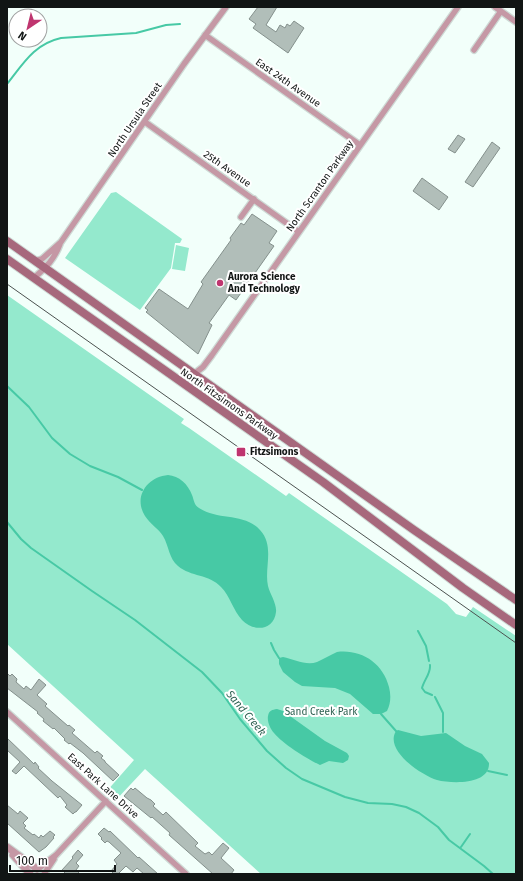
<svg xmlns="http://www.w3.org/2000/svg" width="523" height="881" font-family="'Fira Sans',sans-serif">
<rect width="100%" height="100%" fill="#f2fffa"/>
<!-- green -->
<path fill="#94e9cd" d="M116,192L182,239L180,243H175L171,268L140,310L65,258L111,193Z
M176,245L189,248L185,271L172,269Z
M7,295L184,419L181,423L189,428L286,496L289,493L447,604L456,614L466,617L473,607L516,636V874H261L145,769L115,801L106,792L134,760L7,644Z"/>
<!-- water -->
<path fill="#47c9a5" d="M168,475C179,476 188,484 192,495C194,500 194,505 199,508C219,521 243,512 260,530C275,546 264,568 268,586C270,594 277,604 276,612C274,631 253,632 242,620C233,610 230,596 221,587C209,574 191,577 178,566C169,559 169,546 163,536C159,529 150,524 145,516C133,497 147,477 168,475Z
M337,652C361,649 383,663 389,687C391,695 391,703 387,711L381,714H373L350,694L335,688L302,686L295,682L283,672L279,664V658L283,657C294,659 306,666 317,662C324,659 330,655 337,652Z
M277,709L283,711L325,741L347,753L349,756L348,760L343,763L329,761L320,765C307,759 283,744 274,733C270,729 267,721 268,716C269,710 272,710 277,709Z
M398,730L421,736L446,733L465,746L482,754L489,763C490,785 452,784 437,780C421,775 384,750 396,731Z"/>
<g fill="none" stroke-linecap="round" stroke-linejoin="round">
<!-- stream -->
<path stroke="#47c9a5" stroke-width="2" d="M7,84C23,64 34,44 61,38L136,33L166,25L180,24
M7,386L29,407L52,438L70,454L90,466L118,477L142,490
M7,522L21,539L31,548L92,591L135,620L202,672L222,693L240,719L267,751L286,768L302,779L345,797L368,803L392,804L406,807L419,813L438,827L449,840L484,866L493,874
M418,631L426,646L429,661
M271,643L274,650L279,658
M430,665C431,673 424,680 422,688L425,692L432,695
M435,697L443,713V732
M381,714L396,731
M488,771L507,775
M461,847L470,834"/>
</g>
<!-- building -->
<path fill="#b1beb9" stroke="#84908c" d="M258,7H277L266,25L276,32L280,25L285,28L287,24L290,26L294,21L304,28L288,53L253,28L256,24L249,19Z
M458,135L465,139L455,153L448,149Z
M492,142L500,148L473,187L465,182Z
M422,178L448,197L439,210L413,191Z
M252,214L277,231L269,243L274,246L236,300L229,295L209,323L212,325L198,354L146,312L148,310L145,308L159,289L188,309L203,284L201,282L231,240L230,238L241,223L244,225Z
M7,673L10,676L12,674L17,679L16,682L24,689L26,686L31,690L39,679L46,685L37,695L47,704L45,706L68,726L69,725L75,730L72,733L95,753L97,751L103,756L101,758L105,761V762L119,775L113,781L83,753L70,743L69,744L64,740L65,739L54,728L53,729L43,721L44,719L37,713L38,712L7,688Z
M7,738L34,764L35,762L39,767L38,768L52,781L82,805L76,812H75L73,814L65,807L67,805L60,796L58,798L24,766L16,774L12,771L20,762L7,750Z
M131,788L133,790L135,788L147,798L151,800L155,804L153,806L163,815L166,812L198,843L195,846L205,854L209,852L212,855L223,843L229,848L221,858L234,870L231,874H213L169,835L170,833L152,817L151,818L124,796Z
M7,805L18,814L20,811L28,818L23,823L26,826L24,828L33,835L34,834L39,838L41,835L43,837L50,831L55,835L53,837L54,838L46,847L39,852L7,823Z
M104,828L109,832L110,831L138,858L139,857L158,874H144L137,868L133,872L126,866L118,874H114L111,871L117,864L114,860L121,853L109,842L107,841L105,843L101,839L102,838L98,834Z
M78,850L83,855L76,863L79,866L76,870L80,874H66L62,870L73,858L72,857Z"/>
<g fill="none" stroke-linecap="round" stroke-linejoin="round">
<!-- minor casing -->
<g stroke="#cedad5" stroke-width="8">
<path id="minor" d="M495,7L516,22
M205,35L360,145
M474,50L501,11
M145,122L299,232
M241,217L254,199
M35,261L42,259L61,242L184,64L226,7
M34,278C46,267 54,260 60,244
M194,374L203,367L212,355L458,7
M7,712L186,874
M38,869L56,855L106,801
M44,874L54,859"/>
</g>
<!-- tertiary casing -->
<g stroke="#cedad5" stroke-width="9">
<path id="tertiary" d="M7,847L37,869
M13,855L30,874"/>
</g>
<!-- secondary casing -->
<g stroke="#cedad5" stroke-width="10">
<path id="secondary" d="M7,241L414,530L516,600
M7,259L323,482L463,588L516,625"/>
</g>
<!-- minor -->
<use href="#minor" stroke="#c598a5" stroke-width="5.5"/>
<!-- tertiary -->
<use href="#tertiary" stroke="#c598a5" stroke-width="7"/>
<!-- secondary -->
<use href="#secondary" stroke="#a7687c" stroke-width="8"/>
<!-- tram -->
<path stroke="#4c5250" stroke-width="1" d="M7,284L516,643"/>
</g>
<!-- markers -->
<g fill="#bf356f" stroke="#fff" stroke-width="1.5">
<circle cx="220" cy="283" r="4"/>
<rect x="236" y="447" width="10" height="10" rx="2"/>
</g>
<g text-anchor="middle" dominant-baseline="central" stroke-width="4" stroke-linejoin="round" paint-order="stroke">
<!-- street labels -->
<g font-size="10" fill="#111514" stroke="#fff">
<text transform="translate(288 83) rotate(35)">East 24th Avenue</text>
<text transform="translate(135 120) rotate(-56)">North Ursula Street</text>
<text transform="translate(227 169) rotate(35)">25th Avenue</text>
<text transform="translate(320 186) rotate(-55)">North Scranton Parkway</text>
<text transform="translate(229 404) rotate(35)">North Fitzsimons Parkway</text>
<text transform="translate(103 786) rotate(42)">East Park Lane Drive</text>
</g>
<!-- poi labels -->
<g font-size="10" font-weight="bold" fill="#111514" stroke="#fff" text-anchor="start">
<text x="228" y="277">Aurora Science<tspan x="228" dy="12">And Technology</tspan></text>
<text x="250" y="452">Fitzsimons</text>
</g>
<!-- park labels -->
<g font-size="10" fill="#2c6050" stroke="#fff">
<text x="321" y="712">Sand Creek Park</text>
</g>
<!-- water labels -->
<g font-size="11" font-style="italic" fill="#2f6252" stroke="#fff">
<text transform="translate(246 713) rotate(50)">Sand Creek</text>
</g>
</g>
<!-- border -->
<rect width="523" height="881" fill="none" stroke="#111514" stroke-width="16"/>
<!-- north arrow -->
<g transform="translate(28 28) rotate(215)"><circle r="19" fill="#ffffff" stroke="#a0a1a1"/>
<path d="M0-3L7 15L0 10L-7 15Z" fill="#bf356f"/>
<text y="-6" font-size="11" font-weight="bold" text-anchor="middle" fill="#111514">N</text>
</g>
<!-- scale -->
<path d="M10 865v6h105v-6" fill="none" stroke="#111514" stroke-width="2"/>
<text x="16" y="865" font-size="12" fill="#111514" stroke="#ffffff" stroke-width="3" paint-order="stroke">100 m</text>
</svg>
